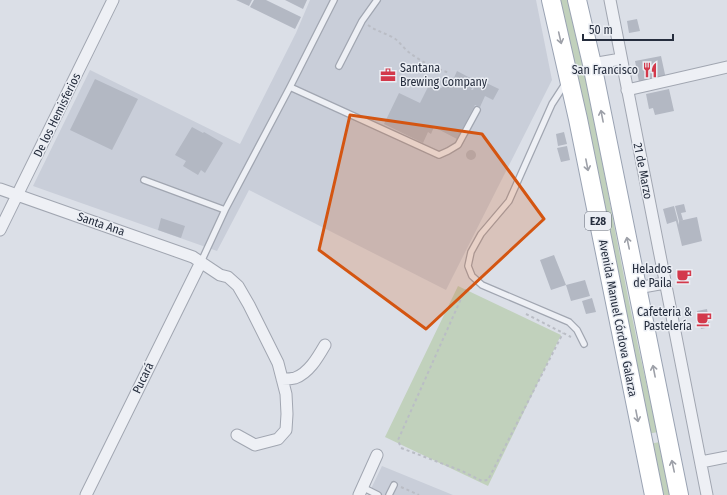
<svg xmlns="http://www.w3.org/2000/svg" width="727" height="495" font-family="'Fira Sans Condensed',sans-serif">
<rect width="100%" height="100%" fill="#dbdfe7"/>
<!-- built -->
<path fill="#c9ced9" d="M310,0H536L552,80L446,290L249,190L217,251L33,186L90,70L240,144L296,33Z
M382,466L453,495H368Z"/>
<!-- green -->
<path fill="#c1d1bc" d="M559,0H569C602,143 622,289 658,432L647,434Z
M458,286L561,335L488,486L385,437Z
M660,442L670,495H659L649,444Z"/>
<!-- building -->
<path fill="#b3b8c3" d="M236,0H252L249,6Z
M254,0H266L301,17L295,29L250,7Z
M285,0H307L303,9Z
M637,19L640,31L629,33L627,21Z
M661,56L666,79L639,82L635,61Z
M457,71L476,81L471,90H473L478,79L499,89L493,100L485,96L480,107L475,105L457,139L434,127L431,134L428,132L423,143L384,124L399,93L420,103L430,83L442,88L447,77L453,80Z
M95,79L138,99L112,150L70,130Z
M669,89L674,111L655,115L653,108L649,109L646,94Z
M192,127L203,133L204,132L223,143L205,173L201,170L198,175L183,166L186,161L175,155Z
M564,132L567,144L558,146L556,134Z
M567,146L570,160L561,162L557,148Z
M466 155a5 5 0 1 1 10 0a5 5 0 1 1-10 0Z
M684,204L686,212L681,213L683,220L679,221L675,206Z
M674,206L679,225V221L697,217L702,241L682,246L676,221L667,224L663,209Z
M161,218L185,226L181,238L158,230Z
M554,255L566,285L585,280L590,296L571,301L566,285L551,290L540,260Z
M592,298L596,312L586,314L582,301Z
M707,309L710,327L701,329L697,311Z"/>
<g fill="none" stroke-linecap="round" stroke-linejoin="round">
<!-- service casing -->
<g stroke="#a1a6b1" stroke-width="8">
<path id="service" d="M339,66L362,21L377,0
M565,84L552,104L509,201L481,234L471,252L468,266L472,276L482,285L569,322L577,330L584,344
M290,87L439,155L448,151L458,145L477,110
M144,180L225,210
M201,262L225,210L290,87L334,0
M362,487L378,495
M389,495L394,485"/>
</g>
<!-- minor casing -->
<g stroke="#a1a6b1" stroke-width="13">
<path id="minor" d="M610,0L707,495
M592,64L621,59
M627,90L727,67
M0,189L193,257L220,275L228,277L238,286L249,305L278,363L286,394L287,414L286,430L278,439L255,445L237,435
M0,230L113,0
M637,288L665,283
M282,379C286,379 291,379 295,378C309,373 318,357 325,345
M701,462L727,457
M86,495L201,262
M359,495L377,455"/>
</g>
<!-- primary casing -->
<g stroke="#9aa3b3" stroke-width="20">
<path id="primary" d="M551,0L578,119L654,495
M577,0L592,64L679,495"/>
</g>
<!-- path -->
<path stroke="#babdc5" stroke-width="2" stroke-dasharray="3 3" stroke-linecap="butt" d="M368,25C376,31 385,33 394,38C400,42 404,49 410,53C421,62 436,68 449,73
M472,288H469L464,292L398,440L401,448L462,471L482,481L488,480L563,333
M526,314L571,337
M401,487L419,495"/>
<!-- service -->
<use href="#service" stroke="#eef0f5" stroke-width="5.5"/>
<!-- minor -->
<use href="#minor" stroke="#eef0f5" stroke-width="11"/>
<!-- primary -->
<use href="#primary" stroke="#fff" stroke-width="18"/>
</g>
<!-- one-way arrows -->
<defs><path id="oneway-shaft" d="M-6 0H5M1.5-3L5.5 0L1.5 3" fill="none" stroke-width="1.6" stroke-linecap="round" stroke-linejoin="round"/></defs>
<g stroke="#9da0a8">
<use href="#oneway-shaft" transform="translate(560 38) rotate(77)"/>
<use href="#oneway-shaft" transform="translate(602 116) rotate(-101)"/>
<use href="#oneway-shaft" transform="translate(587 165) rotate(79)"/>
<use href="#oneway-shaft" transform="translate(628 243) rotate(-102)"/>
<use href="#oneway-shaft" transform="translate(654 371) rotate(-101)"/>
<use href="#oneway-shaft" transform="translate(637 416) rotate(79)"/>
<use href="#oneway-shaft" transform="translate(673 466) rotate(-102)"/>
</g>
<!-- marked area -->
<path fill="#d45511" fill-opacity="0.2" stroke="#d45511" stroke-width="3" stroke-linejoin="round" d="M350,115L482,134L544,219L426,329L319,250Z"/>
<!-- icons -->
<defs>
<g id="restaurant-bare" transform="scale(1.2)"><path d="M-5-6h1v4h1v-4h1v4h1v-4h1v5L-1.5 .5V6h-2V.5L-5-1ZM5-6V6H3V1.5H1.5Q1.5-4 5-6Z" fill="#d3394b" stroke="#ebeef4" stroke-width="2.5" paint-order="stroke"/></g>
<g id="office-bare" transform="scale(1.2)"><path d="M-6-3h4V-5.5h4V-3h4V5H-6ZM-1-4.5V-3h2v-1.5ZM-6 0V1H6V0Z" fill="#d3394b" stroke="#ebeef4" stroke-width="2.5" paint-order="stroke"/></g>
<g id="cafe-bare" transform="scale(1.2)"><path d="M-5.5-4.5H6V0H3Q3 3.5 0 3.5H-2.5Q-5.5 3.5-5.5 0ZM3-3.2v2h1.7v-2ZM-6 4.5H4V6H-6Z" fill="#d3394b" stroke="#ebeef4" stroke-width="2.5" paint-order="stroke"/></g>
</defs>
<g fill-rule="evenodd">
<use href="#restaurant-bare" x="650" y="70"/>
<use href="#office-bare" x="388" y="75"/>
<use href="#cafe-bare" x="684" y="276"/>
<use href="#cafe-bare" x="704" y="319"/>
</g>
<g text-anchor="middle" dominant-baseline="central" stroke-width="3" stroke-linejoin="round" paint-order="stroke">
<!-- shield labels -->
<rect fill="#ebeef4" stroke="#606774" stroke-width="1" x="585" y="212" width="26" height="18" rx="3"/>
<g font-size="11" font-weight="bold" fill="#252d3d">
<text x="598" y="221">E28</text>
</g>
<!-- poi labels -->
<g font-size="12" fill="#252d3d" stroke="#ebeef4" text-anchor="end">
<text x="400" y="68" text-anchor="start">Santana<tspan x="400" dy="14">Brewing Company</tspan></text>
<text x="638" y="70">San Francisco</text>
<text x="672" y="269">Helados<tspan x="672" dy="14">de Paila</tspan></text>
<text x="692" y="312">Cafeteria &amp;<tspan x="692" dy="14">Pastelería</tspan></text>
</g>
<!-- street labels -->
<g font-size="12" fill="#252d3d" stroke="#ebeef4">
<text transform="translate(57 115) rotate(-64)">De los Hemisferios</text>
<text transform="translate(643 171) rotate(79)">21 de Marzo</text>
<text transform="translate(101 224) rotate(19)">Santa Ana</text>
<text transform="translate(618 318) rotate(79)">Avenida Manuel Córdova Galarza</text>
<text transform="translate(143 378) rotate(-64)">Pucará</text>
</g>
</g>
<!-- scale -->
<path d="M583 34v6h90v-6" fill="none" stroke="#252d3d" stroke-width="2"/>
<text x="589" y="34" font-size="12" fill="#252d3d" stroke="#ebeef4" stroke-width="3" paint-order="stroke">50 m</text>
</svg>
